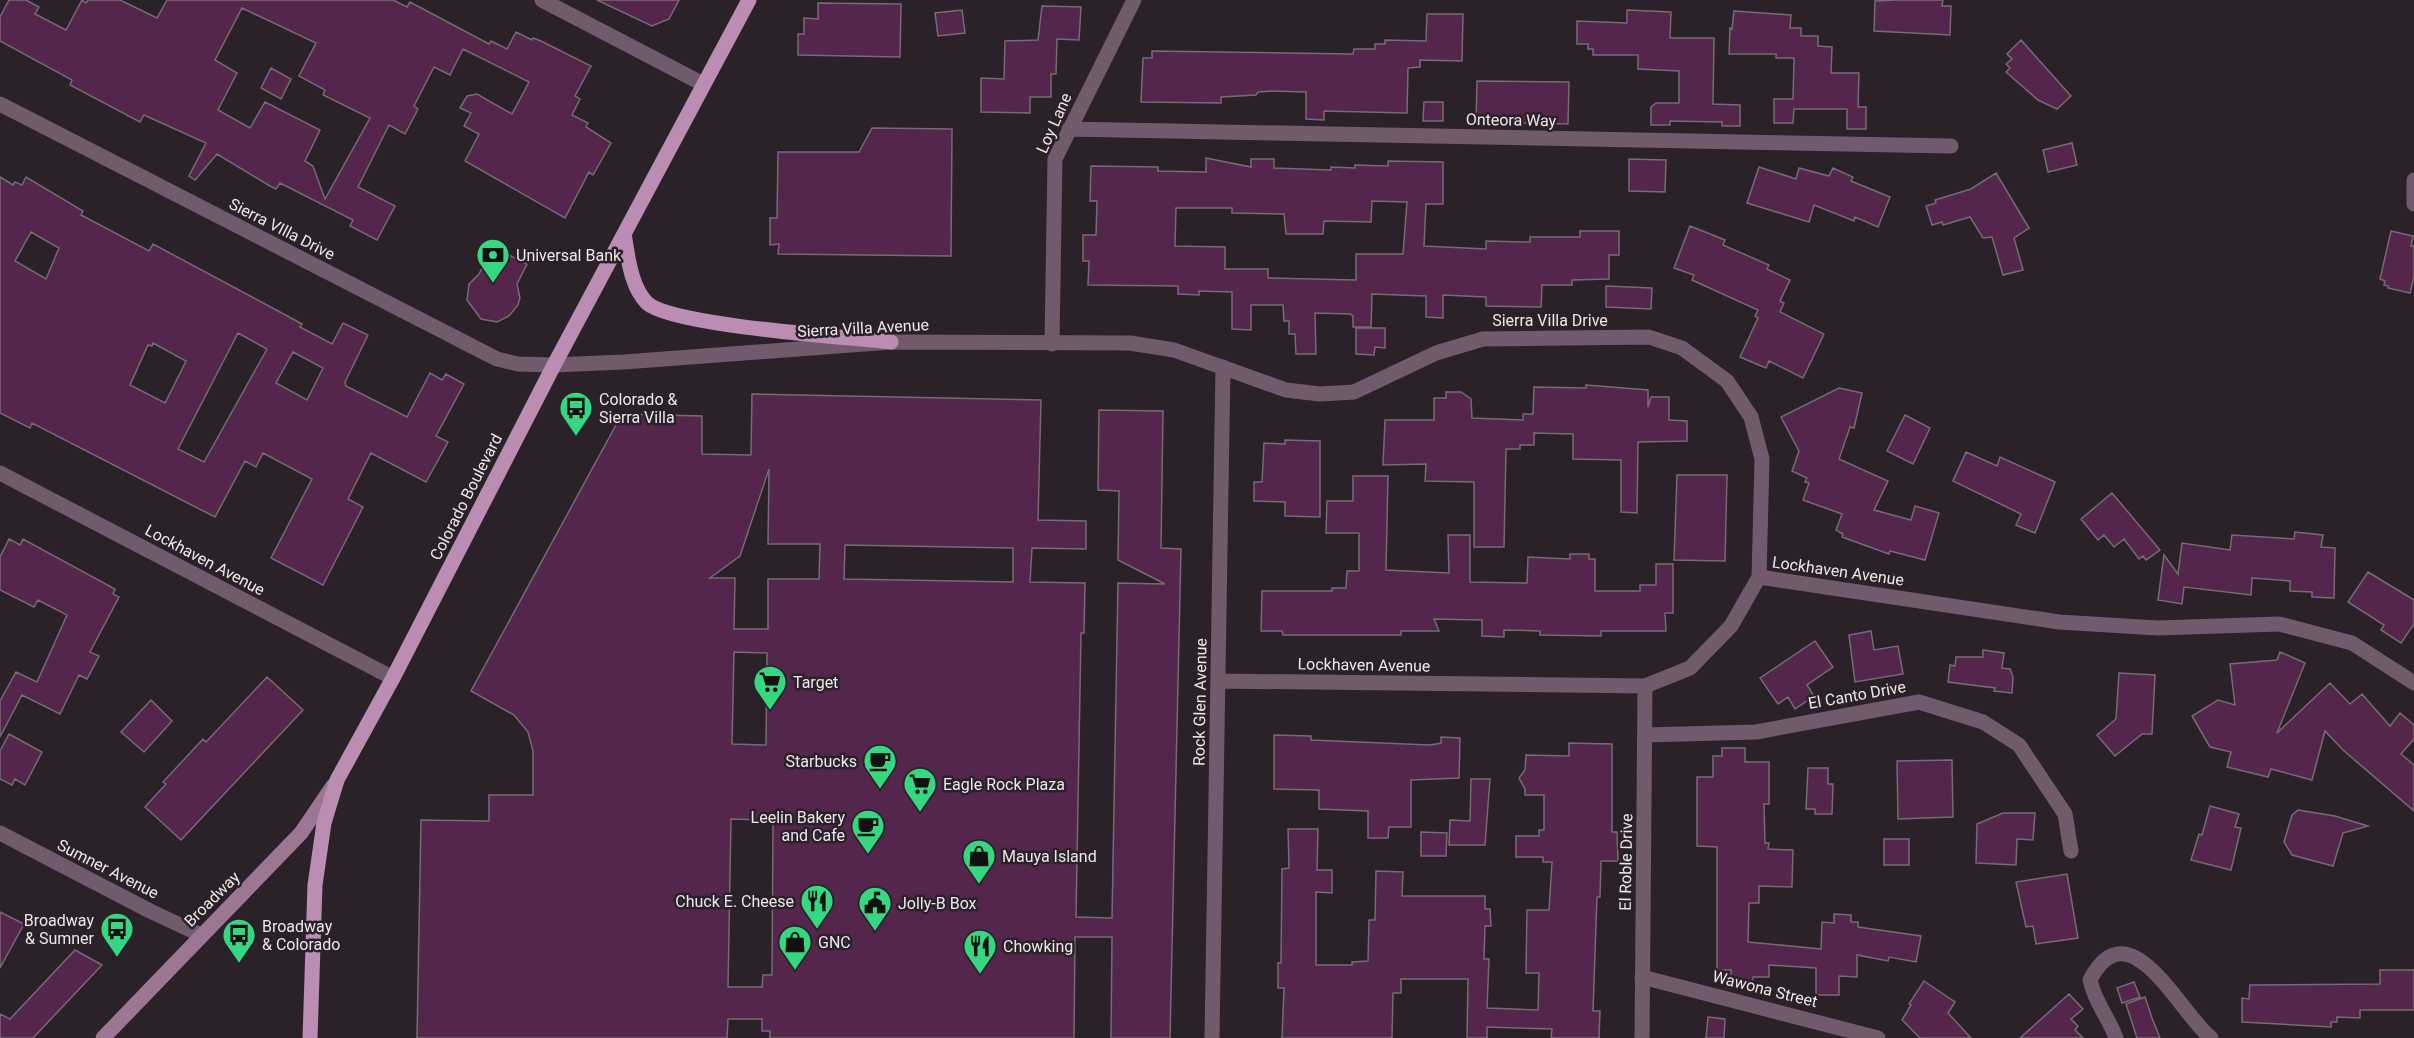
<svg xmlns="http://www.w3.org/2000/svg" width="2414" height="1038" font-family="Roboto,sans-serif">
<rect width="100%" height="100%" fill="#2a2228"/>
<!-- building -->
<path fill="#54264c" stroke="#756b73" stroke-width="1.5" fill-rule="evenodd" d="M9,0H26L39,7L35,14L66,30L82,0L86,3L88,0H120L157,18L167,0H393L407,7L410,2L489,44L491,41L507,49L516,32L532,40L533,38L541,41L591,66L575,96L580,99L572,115L588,123L586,127L611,143L593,175L589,172L565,218L465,161L479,134L464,126L471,113L460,108L467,96L477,94L512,114L529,82L463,49L450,75L434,67L414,106L418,109L405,134L389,125L358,187L395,206L377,240L350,226L353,220L280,183L276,189L270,186L217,154L195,180L189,176L206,143L144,115L140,122L70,85L72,80L0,41V17ZM242,8L316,43L299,76L325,90L323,95L370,118L325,199L313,166L305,161L320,130L265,102L250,128L218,110L237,73L215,60Z
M597,0H679L669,19L652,26Z
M1896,0H1943L1942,6H1951L1950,35L1874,31L1875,1Z
M818,3L901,4L900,57L798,55V34H804V18L818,19Z
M1042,6L1081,7L1079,40L1057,39L1056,74H1051V97H1030V113L981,112V78L1004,79L1005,41L1038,40Z
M962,10L965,33L938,36L935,13Z
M1627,10L1671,12L1670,38H1714L1713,104L1740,105V126H1722V122L1670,121V125H1651V107L1656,103H1679V71L1638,69V55H1593V49H1588V44H1577V21L1627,23Z
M1734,11L1791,15L1790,28H1801V36H1818V46L1832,47L1831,73H1859L1858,107H1866V129H1847V109H1794L1793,123H1774V99H1793L1794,58H1776V54H1729L1730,28L1732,29Z
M1427,14H1463L1462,61L1420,60V67L1408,68L1407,113L1324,111V120L1306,119V92L1272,91L1258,92L1256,95L1221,97V103L1141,102L1143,58H1152V51L1353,54L1354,49H1375V44H1385V40L1426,41Z
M2021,40L2071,96L2057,109L2038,100L2006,72L2010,68L2006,64L2012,59L2007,54Z
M271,68L291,79L281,99L261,88Z
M1477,81L1569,82L1568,124L1476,122Z
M1424,102H1443V121H1423Z
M872,128L952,129L951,256L778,254L779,244L770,245V218H777L778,152H859Z
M2072,143L2077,165L2048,172L2043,150Z
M1206,158L1251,167V159H1274V168L1331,170V167L1355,168V165L1388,166V161L1443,162V204H1426L1424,246L1486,249V241L1530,242V237H1580V231H1619V255H1609V279L1572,280V285H1542L1541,307L1486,306V297L1443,295V318L1426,317V296L1372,294L1371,327H1353V316L1350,314L1315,313L1316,354H1296L1295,334H1289V321H1284L1283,305H1251V330L1232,329V292L1199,291V295L1178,294V286L1088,285L1089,261H1083V235H1096L1097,201H1090L1091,166L1158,167V171L1206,172ZM1372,201L1407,202L1403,254H1356V280L1268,278V269H1225V247L1175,246L1176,208H1232V213L1284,214L1286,234H1323L1324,221L1371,222Z
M1629,159L1666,160L1665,192L1629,191Z
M1759,167L1796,179L1799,168L1829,176L1833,168L1853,177L1851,181L1890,197L1878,227L1855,217L1854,221L1814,205L1809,222L1747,203Z
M1996,173L2029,228L2014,238L2023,270L2003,275L1992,237L1983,238L1970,217L1943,225L1942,222L1932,225L1926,206L1936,203L1935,200L1971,189Z
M0,177L13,185L15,182L22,185L26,177L83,211L81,215L149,251L153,244L293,319L302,324L300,327L332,344L343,323L368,335L345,382L346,386L407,417L430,373L442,380L446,374L464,384L436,436L448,442L426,482L371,453L348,499L363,507L323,585L271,558L312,479L263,453L256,467L245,461L215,517L32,423L30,428L0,413ZM31,232L59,248L46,279L15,261ZM238,333L267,349L204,462L178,449ZM153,343L186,361L165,403L130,385L148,345L152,346ZM293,352L323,368L307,400L276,383Z
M1690,226L1725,240L1723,245L1769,265L1767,269L1790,280L1780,301L1784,303L1780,312L1824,334L1803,378L1769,361L1766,368L1740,357L1758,318L1755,316L1758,310L1692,280L1694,275L1674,268Z
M2391,231L2413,236L2411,246H2414V277L2410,293L2388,288V286L2384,285L2385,281L2380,279Z
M493,247L527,264L517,284L520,298L518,305L509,316L497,322L481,319L467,300L469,284L479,274Z
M1606,286L1652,288L1651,309L1606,307Z
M1356,328H1385V348L1375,347L1374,355L1356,354Z
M1586,385L1648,390V407L1651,397H1669V420L1687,421V441L1638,442L1637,513L1621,512V460L1573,459V434L1534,433V445H1520V449H1506L1504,547H1474V482L1425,481L1426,464L1383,465L1385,420H1434V398H1446V392H1461L1471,399L1472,418L1523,420V414H1533L1534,387L1586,388Z
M1839,388L1862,393L1854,428L1850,427L1839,459L1888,481L1874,510L1911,520L1915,506L1939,513L1925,560L1890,551L1889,554L1842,537L1843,534L1836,530L1842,514L1803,500L1809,483L1805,482L1807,478L1792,471L1799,451L1781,417Z
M752,394L1041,400L1038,520L1086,521V549L1032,548L1030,582L1085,583L1084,633H1081L1076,917L1112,918L1118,583L1165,584L1118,560L1119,491L1098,490L1099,410L1163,411L1161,548L1181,549L1170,1038H1111L1112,937H1075L1074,1038H770V1031H762V1019H728L727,1038H417L421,820L489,821V795H533V751L528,732L514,715L471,691L622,414L702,416V454L751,455ZM769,469L768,544H820L819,579H768V629H734L735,578H710L740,556ZM845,545L1013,548V582L844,579ZM734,652L767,653L766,745L732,744ZM731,819L765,820L764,823H773L772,975H763L762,987H728Z
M1905,415L1930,428L1913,464L1887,451Z
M1285,440L1320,441V517L1285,516V502L1254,501V482H1262L1264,443L1285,444Z
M1966,452L1997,466L2000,457L2055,482L2035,533L2016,525L2021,514L1953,481Z
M1677,475H1727L1725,561L1674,560Z
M1353,476H1388L1386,570L1449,573L1448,535H1470V582L1527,583L1528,557L1570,559V554H1589V559H1595V591H1640V585H1656V564H1673V613H1665L1666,631H1601V636L1540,635V631L1504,630V637L1482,636V620L1434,619L1439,631H1401V635H1283L1282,631H1261L1262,591H1332V588H1346L1347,571H1359V533H1326L1327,501H1353Z
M2112,493L2160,550L2146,560L2143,556L2139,559L2124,539L2114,547L2104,535L2098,540L2081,519Z
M2295,532L2323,535L2321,547L2335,548L2334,598L2312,597V592L2290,591V581L2252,578L2251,595L2184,587L2182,604L2158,600L2164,555L2178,574L2182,543L2230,550L2232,535L2294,539Z
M9,539L20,545L23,539L115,589L113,594L119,597L90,652L99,656L87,679L79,675L60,714L22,695L0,737V701L16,672L37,682L67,615L38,600L34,607L0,590V557Z
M2368,572L2414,600V624L2401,643L2381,630L2384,625L2348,602Z
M1871,631L1874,650L1898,646L1903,674L1855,682L1849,635Z
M1815,641L1833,667L1807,685L1814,696L1795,709L1788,697L1778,704L1760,678Z
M1983,650L2004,653L2002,668L2010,669L2013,677L2012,693L1994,691L1995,688L1948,682L1950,665L1955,666L1956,657H1983Z
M2280,652L2305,663L2277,733L2330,683L2350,704L2362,694L2390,726L2400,713L2414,725V739L2401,754L2414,765V811L2343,750L2325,731L2312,780L2271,769L2268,777L2227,767L2231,752L2210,747L2192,716L2218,700L2235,705L2230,664L2277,660Z
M2119,673L2155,675L2152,734H2142L2115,756L2097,735L2116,719Z
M267,677L303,710L181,840L145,807L166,784L163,782L203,739L206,742Z
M151,700L172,721L144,752L121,732Z
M9,734L42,752L25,785L15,779L12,785L0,779V751Z
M1274,735L1311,736V740L1430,745L1441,743V737L1460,738L1459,778L1411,780V827H1389L1388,838H1368V811L1319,809V790L1274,789Z
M1569,743L1612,744V832H1617L1618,861H1601L1600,897H1597L1593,1011H1600L1599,1038H1551L1552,1029L1487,1027V1038H1467L1468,979H1401V993H1393L1392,1038H1282L1284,988H1278V963H1281L1282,869L1289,868L1288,829H1318L1317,870H1332V893L1316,892V965H1352V962L1368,961L1369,920H1375L1376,871L1403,872L1402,896H1485V909H1490L1491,926H1485L1484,959H1489L1487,1008L1538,1010L1539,973H1526L1527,910H1549L1552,862H1543V857H1516V836H1539V830H1544V795H1525V789L1519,778L1525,770L1526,755L1569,756Z
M1722,748H1745V762H1769V804H1764L1765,843H1769L1768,849L1793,850L1792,887L1759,886V903H1749L1748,942L1821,949L1822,922L1834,923V914L1851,915V922H1858V927L1921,936L1916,962L1889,957L1888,961L1857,955V977L1839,976V995H1816V968L1769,965V977H1753V982L1731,981V970H1717V847L1697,846V777H1713V756H1722Z
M1952,760L1953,817L1898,819L1897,761Z
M1808,768H1828V784H1833L1832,814H1815V809H1806Z
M1471,779H1490L1485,845H1449L1450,820L1470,821Z
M2210,806L2239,814L2235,827L2241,828L2231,870L2191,860L2199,834L2202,835Z
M2298,810L2335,816L2368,826L2343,833L2333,866L2292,855L2284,842L2292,815Z
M2003,813H2035L2033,840L2017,839L2016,865L1976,863L1977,824Z
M1421,832L1447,833L1446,856H1421Z
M1884,839H1909V865H1884Z
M2067,874L2078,938L2036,944L2033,926L2026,927L2016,882Z
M0,912L24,924L0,968Z
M75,950L102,965L33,1038H0V1014L10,1019Z
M2380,970H2414V1010H2360V1018L2337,1017V1022H2331V1027L2242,1022V998L2249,999L2250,985L2380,984Z
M1924,981L1955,1002L1948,1013L1971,1038H1920L1902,1020L1911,1005L1909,1004Z
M2134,982L2140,997L2122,1003L2117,988Z
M2069,994L2083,1009L2071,1019L2078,1026L2075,1030L2083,1038H2020Z
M2145,997L2152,1018L2160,1038H2137L2126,1004Z
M1708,1017L1725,1019L1724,1038H1706Z"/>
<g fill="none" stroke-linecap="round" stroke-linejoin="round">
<!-- minor -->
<path stroke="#705a6b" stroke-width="15" d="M542,0L703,84
M0,104L497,359L518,364L554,365L624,362L891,342L1130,343L1174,350L1286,390L1320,394L1354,392L1436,353L1483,339L1649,337L1682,348L1727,381L1751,417L1762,459L1759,577L1731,626L1690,668L1645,686L1218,681
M1069,129L1951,146
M2414,180V204
M1052,344L1055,159L1134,0
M0,473L393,678
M1759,577L2059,622L2158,628L2279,624L2352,643L2414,683
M1645,735L1756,732L1919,702L1983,722L2019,745L2065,814L2071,851
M0,833L150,911L201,935
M1642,977L1878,1038
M1212,1038L1223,367
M1642,1038L1645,686
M2116,1038C2108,1016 2095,1003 2090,980C2129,904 2181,1015 2211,1038"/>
<!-- secondary -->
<path stroke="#9b7793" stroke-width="15" d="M103,1038L301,833L333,786"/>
<!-- primary -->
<path stroke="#bc8db2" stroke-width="15" d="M624,234C628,255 630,286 647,303C672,326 849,337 891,342
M310,1038L315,885L324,823L337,780L393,678L554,365L749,0"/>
</g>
<!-- icons -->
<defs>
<g id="bank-pin" transform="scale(1.725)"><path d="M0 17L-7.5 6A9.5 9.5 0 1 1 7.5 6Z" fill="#35d881" stroke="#2a2228"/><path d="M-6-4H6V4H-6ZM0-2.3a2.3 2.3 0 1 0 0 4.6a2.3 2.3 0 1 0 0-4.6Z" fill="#111"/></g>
<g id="bus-pin" transform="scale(1.725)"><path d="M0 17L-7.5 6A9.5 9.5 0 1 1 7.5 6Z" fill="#35d881" stroke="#2a2228"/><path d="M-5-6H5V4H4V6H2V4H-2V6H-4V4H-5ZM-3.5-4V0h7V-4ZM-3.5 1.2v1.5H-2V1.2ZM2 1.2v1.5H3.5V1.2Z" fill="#111"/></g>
<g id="supermarket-pin" transform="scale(1.725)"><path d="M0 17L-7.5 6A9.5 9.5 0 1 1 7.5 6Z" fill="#35d881" stroke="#2a2228"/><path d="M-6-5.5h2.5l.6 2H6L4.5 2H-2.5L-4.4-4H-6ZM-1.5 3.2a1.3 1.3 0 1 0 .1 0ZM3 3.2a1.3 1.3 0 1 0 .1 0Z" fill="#111"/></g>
<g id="cafe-pin" transform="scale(1.725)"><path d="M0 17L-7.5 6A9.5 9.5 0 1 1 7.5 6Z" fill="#35d881" stroke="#2a2228"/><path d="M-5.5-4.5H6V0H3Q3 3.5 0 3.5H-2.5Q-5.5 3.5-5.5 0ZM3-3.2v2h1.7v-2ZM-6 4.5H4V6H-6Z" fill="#111"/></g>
<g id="shop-pin" transform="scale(1.725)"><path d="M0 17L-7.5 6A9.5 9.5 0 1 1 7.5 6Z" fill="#35d881" stroke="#2a2228"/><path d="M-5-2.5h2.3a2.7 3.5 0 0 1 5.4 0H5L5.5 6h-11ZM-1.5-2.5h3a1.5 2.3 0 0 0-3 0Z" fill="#111"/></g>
<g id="restaurant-pin" transform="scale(1.725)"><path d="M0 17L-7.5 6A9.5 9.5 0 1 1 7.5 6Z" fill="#35d881" stroke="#2a2228"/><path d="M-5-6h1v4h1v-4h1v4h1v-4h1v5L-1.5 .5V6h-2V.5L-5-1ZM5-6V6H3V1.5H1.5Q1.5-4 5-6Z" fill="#111"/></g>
<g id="civic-pin" transform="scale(1.725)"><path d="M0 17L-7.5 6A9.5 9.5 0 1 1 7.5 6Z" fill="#35d881" stroke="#2a2228"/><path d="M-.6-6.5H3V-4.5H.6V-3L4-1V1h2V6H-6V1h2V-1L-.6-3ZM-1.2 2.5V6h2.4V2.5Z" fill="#111"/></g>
</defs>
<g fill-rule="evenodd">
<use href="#bank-pin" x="493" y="255"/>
<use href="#bus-pin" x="576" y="408"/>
<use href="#supermarket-pin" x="770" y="682"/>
<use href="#cafe-pin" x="880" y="761"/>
<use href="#supermarket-pin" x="920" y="784"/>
<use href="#cafe-pin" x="868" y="826"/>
<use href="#shop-pin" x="979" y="856"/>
<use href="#restaurant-pin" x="817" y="901"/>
<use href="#civic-pin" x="875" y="903"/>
<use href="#bus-pin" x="117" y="929"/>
<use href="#bus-pin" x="239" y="935"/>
<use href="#shop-pin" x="795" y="942"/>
<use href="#restaurant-pin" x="980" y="946"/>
</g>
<g text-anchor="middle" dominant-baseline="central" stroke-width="5" stroke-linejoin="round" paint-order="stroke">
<!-- street labels -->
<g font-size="16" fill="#ede7ec" stroke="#2a2228">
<text transform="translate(1511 120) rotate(1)">Onteora Way</text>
<text transform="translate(1054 123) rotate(-66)">Loy Lane</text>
<text transform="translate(282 229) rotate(27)">Sierra VIlla Drive</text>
<text x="1550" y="320">Sierra Villa Drive</text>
<text transform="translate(863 328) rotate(-3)">Sierra Villa Avenue</text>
<text transform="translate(466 497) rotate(-63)">Colorado Boulevard</text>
<text transform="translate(205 560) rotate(28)">Lockhaven Avenue</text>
<text transform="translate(1838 571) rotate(8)">Lockhaven Avenue</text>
<text transform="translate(1364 665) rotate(1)">Lockhaven Avenue</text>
<text transform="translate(1857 695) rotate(-10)">El Canto Drive</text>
<text transform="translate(1200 702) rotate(-89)">Rock Glen Avenue</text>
<text transform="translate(1626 862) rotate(-89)">El Roble Drive</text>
<text transform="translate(108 869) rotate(27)">Sumner Avenue</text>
<text transform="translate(212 899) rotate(-45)">Broadway</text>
<text transform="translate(1765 989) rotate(14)">Wawona Street</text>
</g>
<!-- poi labels -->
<g font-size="16" fill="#ede7ec" stroke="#2a2228" text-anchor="start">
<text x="516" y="255">Universal Bank</text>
<text x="599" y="399">Colorado &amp;<tspan x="599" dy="18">Sierra Villa</tspan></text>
<text x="793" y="682">Target</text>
<text x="857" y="761" text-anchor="end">Starbucks</text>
<text x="943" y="784">Eagle Rock Plaza</text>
<text x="845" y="817" text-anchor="end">Leelin Bakery<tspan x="845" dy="18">and Cafe</tspan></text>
<text x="1002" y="856">Mauya Island</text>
<text x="794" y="901" text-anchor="end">Chuck E. Cheese</text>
<text x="898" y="903">Jolly-B Box</text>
<text x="94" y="920" text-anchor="end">Broadway<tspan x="94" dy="18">&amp; Sumner</tspan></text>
<text x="262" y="926">Broadway<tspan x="262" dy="18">&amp; Colorado</tspan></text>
<text x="818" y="942">GNC</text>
<text x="1003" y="946">Chowking</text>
</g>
</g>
</svg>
